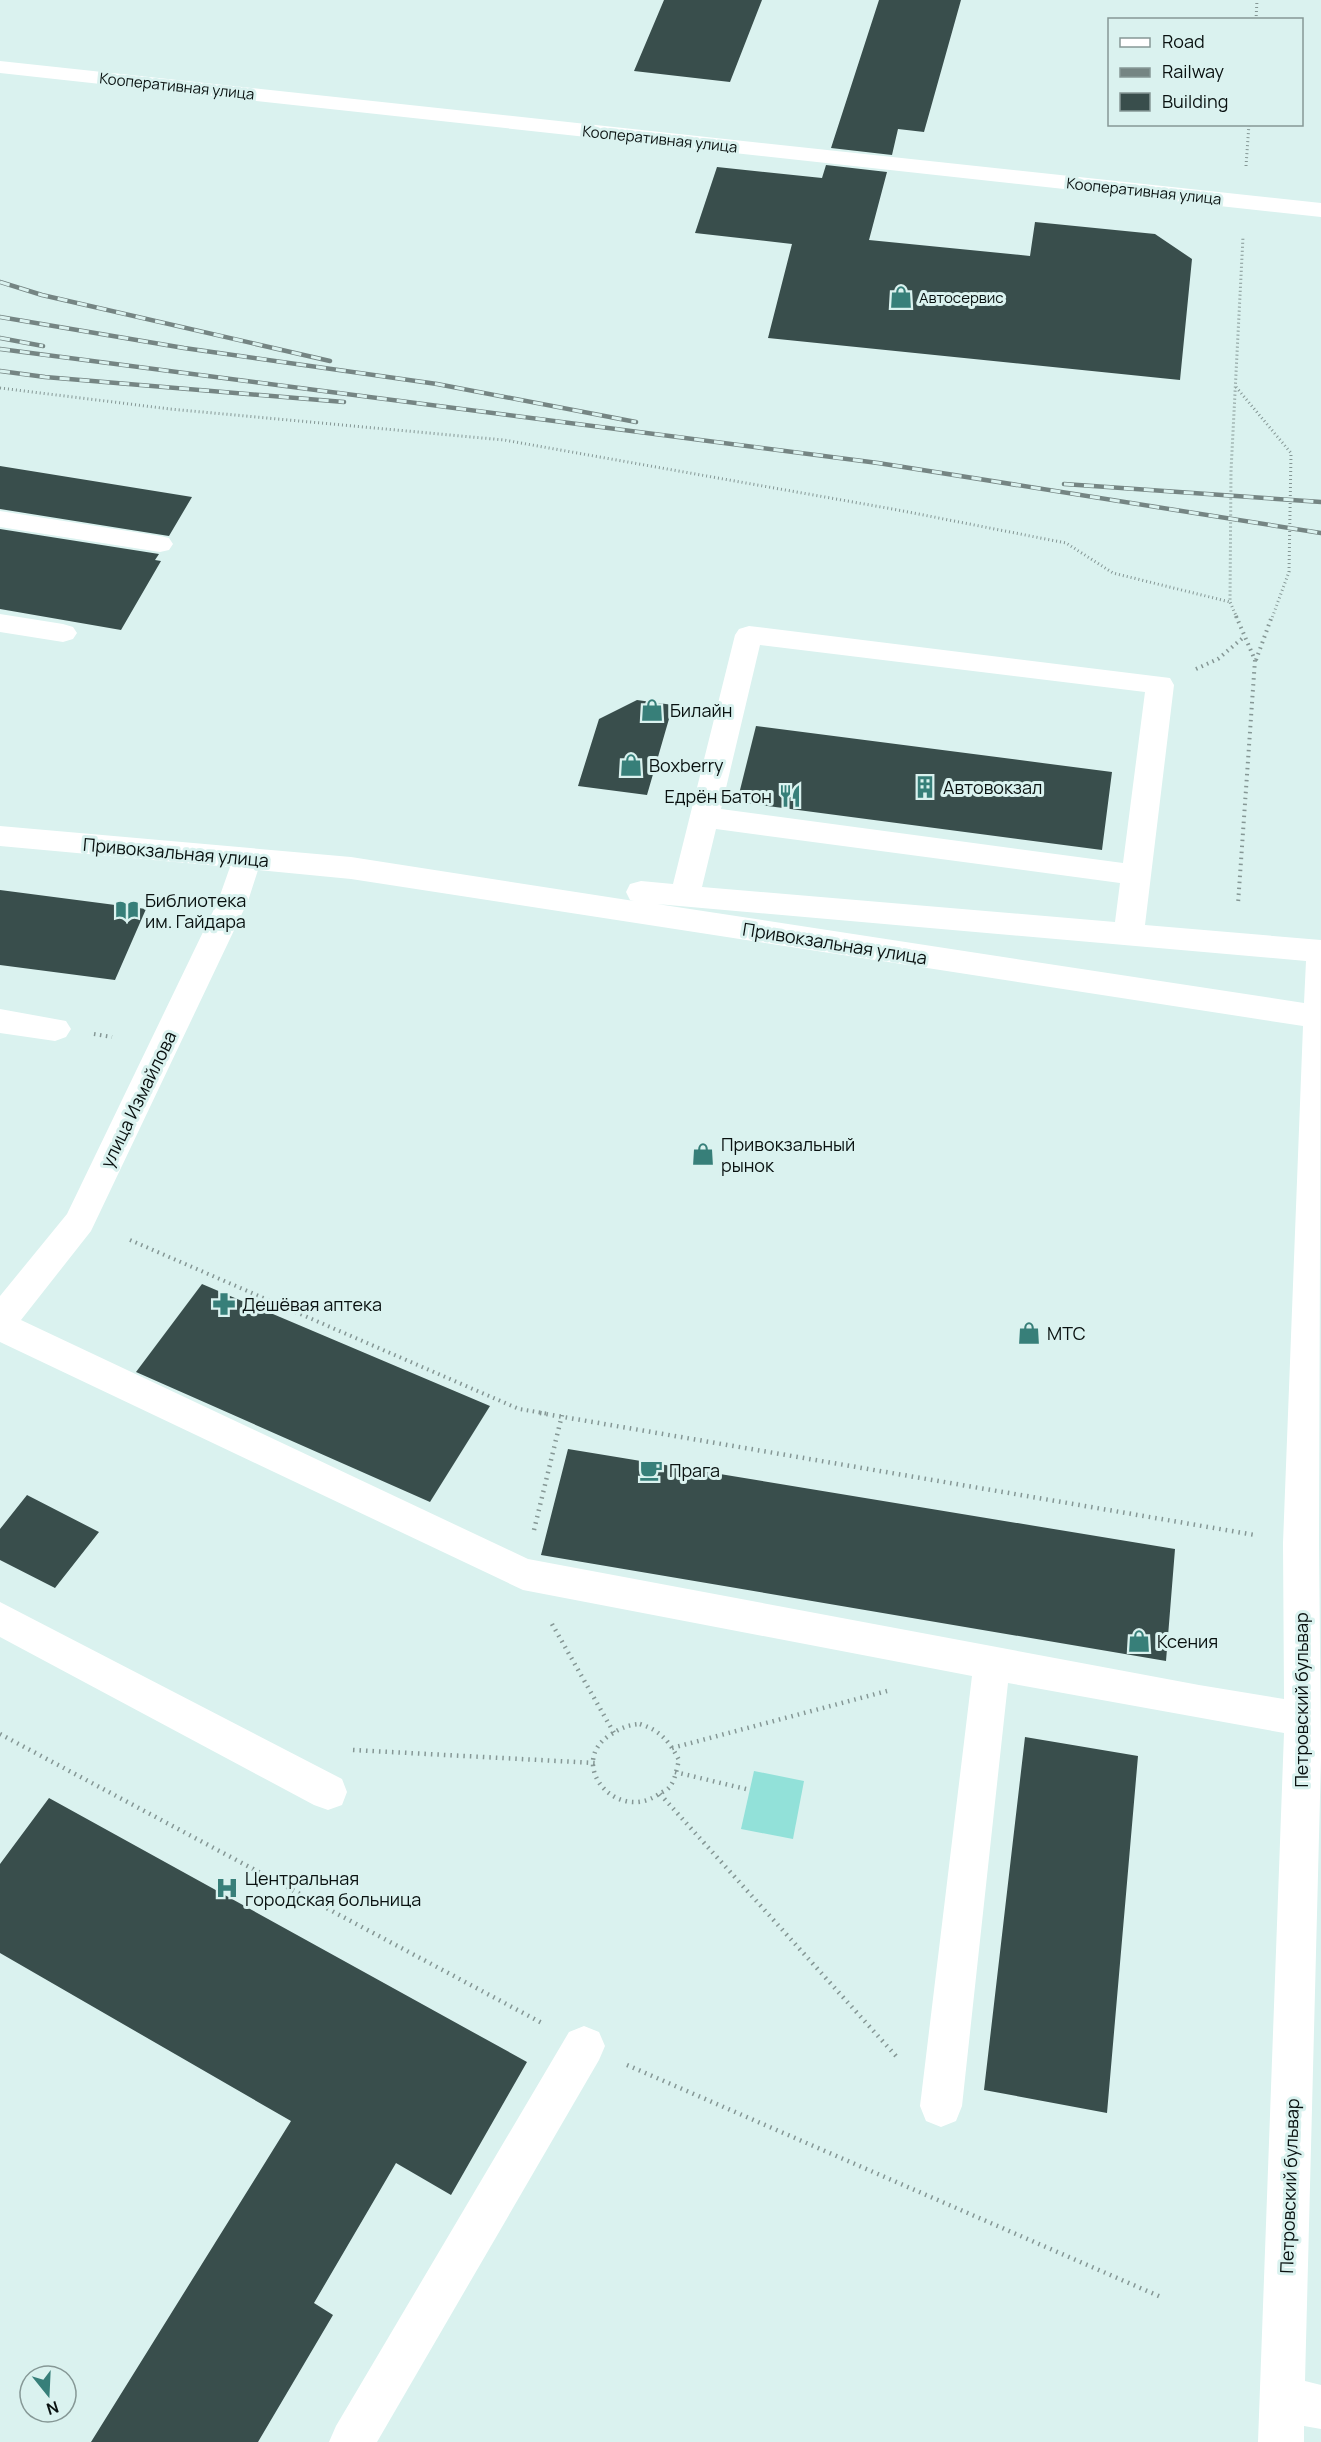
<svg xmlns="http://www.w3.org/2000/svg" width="1321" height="2442" font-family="Manrope,sans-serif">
<rect width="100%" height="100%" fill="#daf2ef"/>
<!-- green -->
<path fill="#92e1d9" d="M754,1771L804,1781L793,1839L741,1829Z"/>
<!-- building -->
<path fill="#394e4c" d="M664,0H762L730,82L634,71Z
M879,0H961L924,132L898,129L892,155L831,148Z
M826,165L887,172L869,240L1030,256L1035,222L1155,234L1192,259L1180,380L768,338L792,244L695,233L717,167L822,178Z
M0,466L192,497L169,536L0,509Z
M0,529L159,554L155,560L161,561L121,630L0,609Z
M637,700L673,705L647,795L578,786L599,719Z
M756,726L1112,772L1102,850L737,802Z
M0,890L146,909L115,980L0,965Z
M202,1284L490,1406L430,1502L136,1372Z
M568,1449L1175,1549L1166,1661L541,1555Z
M27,1495L99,1532L55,1588L0,1560V1529Z
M1025,1737L1138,1756L1107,2113L984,2090Z
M49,1798L527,2062L451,2195L396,2163L314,2303L333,2315L258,2442H91L291,2121L0,1953V1864Z"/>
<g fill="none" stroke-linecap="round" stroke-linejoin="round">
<!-- path-far2 -->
<path stroke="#859795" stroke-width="3" stroke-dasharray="1 3" stroke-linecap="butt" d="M1256,20L1257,0
M1246,166L1249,124
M1236,387L1291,453L1289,572L1272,618
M0,388L170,409L504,440L898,510L1066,543L1113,573L1230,602
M1237,618L1230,602L1231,471L1243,237"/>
<!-- path-far1 -->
<path stroke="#859795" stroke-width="4" stroke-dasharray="1.5 4.5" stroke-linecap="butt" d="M1236,616L1255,660L1238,904
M1256,660L1272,616
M1196,669L1218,659L1245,636
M94,1034L112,1037
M130,1240L519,1409L549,1414"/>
<!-- path -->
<path stroke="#859795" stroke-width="4.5" stroke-dasharray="1.5 5" stroke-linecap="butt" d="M540,1413L1255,1535
M534,1530L562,1415
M552,1624L614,1733
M640,1724C661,1731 669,1741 679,1760C677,1767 675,1781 670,1786C668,1790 662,1792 659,1794C616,1824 566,1763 610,1735C621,1728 627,1725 640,1724Z
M0,1734L542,2023
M672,1748L887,1691
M353,1750L595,1763
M675,1772L750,1790
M660,1794L896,2056
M627,2065L1161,2297"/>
<!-- minor -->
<path fill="#fff" fill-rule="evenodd" d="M0,511L160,536L169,538L173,544L169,550L160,552L0,527Z
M0,614L63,624L73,627L77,633L73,639L63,642L0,632Z
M749,626L1170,678L1174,685L1145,925L1321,940L1319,1543L1321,1758L1305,2381L1321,2385V2429L1304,2426V2442H1258L1284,1733L1008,1683L962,2106L956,2121L941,2127L926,2121L920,2106L972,1676L523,1590L0,1342V1296L67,1214L218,901L230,867L0,846V826L351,857L634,901L630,900L626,892L630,884L641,881L673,884L735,635L739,629ZM760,645L1145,692L1123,863L721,809ZM716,829L1120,883L1115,922L702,887ZM258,870L351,879L1303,1026L1283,1543L1284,1699L1199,1685L528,1559L21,1320L91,1231L248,901ZM657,904L1306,961L1304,1003Z
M0,1009L66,1021L71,1029L66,1037L55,1041L0,1033Z
M0,1602L342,1779L347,1792L342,1805L328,1810L314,1805L0,1637Z
M584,2026L599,2032L605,2046L599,2060L377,2442H329L336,2426L569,2032Z"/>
<!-- major -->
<path fill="#fff" fill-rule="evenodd" d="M0,61L1321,203V217L0,73Z"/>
<!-- rail casing -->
<g stroke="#758583" stroke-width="4.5">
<path id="rail" d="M0,282L42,295L330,361
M0,317L184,348L437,384L636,422
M0,338L43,346
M0,349L878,463L1321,533
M0,371L45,377L344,402
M1064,484L1321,502"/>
</g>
<!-- rail -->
<use href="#rail" stroke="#daf2ef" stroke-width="3" stroke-dasharray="10" stroke-linecap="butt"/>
</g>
<!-- icons -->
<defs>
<g id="shop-bare" transform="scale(1.8)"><path d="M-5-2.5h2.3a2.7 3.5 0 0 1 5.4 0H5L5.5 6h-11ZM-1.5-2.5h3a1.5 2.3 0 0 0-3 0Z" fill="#377f79" stroke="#daf2ef" stroke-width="2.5" paint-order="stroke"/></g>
<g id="building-bare" transform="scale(1.8)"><path d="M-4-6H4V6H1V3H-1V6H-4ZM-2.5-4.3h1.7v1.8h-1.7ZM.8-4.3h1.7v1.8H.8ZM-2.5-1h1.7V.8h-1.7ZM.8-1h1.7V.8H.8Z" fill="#377f79" stroke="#daf2ef" stroke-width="2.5" paint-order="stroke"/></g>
<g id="restaurant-bare" transform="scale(1.8)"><path d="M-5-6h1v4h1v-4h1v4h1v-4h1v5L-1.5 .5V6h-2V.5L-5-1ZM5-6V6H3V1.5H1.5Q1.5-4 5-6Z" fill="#377f79" stroke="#daf2ef" stroke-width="2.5" paint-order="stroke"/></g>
<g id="library-bare" transform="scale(1.8)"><path d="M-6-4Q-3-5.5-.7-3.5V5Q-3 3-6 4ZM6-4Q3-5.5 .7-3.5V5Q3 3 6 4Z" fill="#377f79" stroke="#daf2ef" stroke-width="2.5" paint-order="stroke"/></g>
<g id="pharmacy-bare" transform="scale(1.8)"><path d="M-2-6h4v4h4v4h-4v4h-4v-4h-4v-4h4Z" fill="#377f79" stroke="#daf2ef" stroke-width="2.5" paint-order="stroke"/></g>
<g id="cafe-bare" transform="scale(1.8)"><path d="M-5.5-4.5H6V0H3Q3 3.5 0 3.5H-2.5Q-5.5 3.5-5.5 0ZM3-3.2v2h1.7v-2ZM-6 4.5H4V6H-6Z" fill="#377f79" stroke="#daf2ef" stroke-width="2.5" paint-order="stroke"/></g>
<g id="hospital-bare" transform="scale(1.8)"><path d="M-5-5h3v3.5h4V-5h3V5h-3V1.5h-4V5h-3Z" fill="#377f79" stroke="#daf2ef" stroke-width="2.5" paint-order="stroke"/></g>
</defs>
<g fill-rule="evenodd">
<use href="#shop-bare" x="901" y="297"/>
<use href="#shop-bare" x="652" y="710"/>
<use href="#shop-bare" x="631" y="765"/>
<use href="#building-bare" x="925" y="787"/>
<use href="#restaurant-bare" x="790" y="796"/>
<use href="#library-bare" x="127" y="910"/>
<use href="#shop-bare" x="703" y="1154"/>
<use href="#pharmacy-bare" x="224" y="1304"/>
<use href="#shop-bare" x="1029" y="1333"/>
<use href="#cafe-bare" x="651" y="1470"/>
<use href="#shop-bare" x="1139" y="1641"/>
<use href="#hospital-bare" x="227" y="1888"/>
</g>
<g text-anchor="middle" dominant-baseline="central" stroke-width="6" stroke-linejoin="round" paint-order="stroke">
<!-- far-street labels -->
<g font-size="15" fill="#091110" stroke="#daf2ef">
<text transform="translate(177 86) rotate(6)">Кооперативная улица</text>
<text transform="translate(660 139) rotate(6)">Кооперативная улица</text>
<text transform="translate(1144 191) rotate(6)">Кооперативная улица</text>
</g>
<!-- far-poi labels -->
<g font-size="15" fill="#091110" stroke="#daf2ef" text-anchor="start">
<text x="919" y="297">Автосервис</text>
</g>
<!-- poi labels -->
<g font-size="18" fill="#091110" stroke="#daf2ef" text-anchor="start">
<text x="670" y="710">Билайн</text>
<text x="649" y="765">Boxberry</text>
<text x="943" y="787">Автовокзал</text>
<text x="772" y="796" text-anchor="end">Едрён Батон</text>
<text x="145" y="900">Библиотека<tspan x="145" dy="21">им. Гайдара</tspan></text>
<text x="721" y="1144">Привокзальный<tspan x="721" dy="21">рынок</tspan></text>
<text x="242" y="1304">Дешёвая аптека</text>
<text x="1047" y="1333">МТС</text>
<text x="669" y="1470">Прага</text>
<text x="1157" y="1641">Ксения</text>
<text x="245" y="1878">Центральная<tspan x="245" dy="21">городская больница</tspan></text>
</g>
<!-- street labels -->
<g font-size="18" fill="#091110" stroke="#daf2ef">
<text transform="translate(176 852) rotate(5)">Привокзальная улица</text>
<text transform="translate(835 943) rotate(9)">Привокзальная улица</text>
<text transform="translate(138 1099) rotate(-64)">улица Измайлова</text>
<text transform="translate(1301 1700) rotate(-90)">Петровский бульвар</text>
<text transform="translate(1289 2186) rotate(-88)">Петровский бульвар</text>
</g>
</g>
<!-- legend -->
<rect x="1108" y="18" width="195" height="108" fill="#daf2ef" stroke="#869896" stroke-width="1.5"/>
<rect x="1120" y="38" width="30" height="9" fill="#ffffff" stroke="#869896" stroke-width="1.5"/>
<text x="1162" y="48" font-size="18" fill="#091110">Road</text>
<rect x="1120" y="68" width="30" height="9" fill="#758583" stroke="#869896" stroke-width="1.5"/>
<text x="1162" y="78" font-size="18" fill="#091110">Railway</text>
<rect x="1120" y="93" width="30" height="18" fill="#394e4c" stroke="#869896" stroke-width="1.5"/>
<text x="1162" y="108" font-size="18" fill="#091110">Building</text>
<!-- north arrow -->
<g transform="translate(48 2394) rotate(162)"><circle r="28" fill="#daf2ef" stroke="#869896" stroke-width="1.5"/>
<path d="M0-4.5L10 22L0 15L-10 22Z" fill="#377f79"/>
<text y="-9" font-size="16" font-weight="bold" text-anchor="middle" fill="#091110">N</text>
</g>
</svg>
